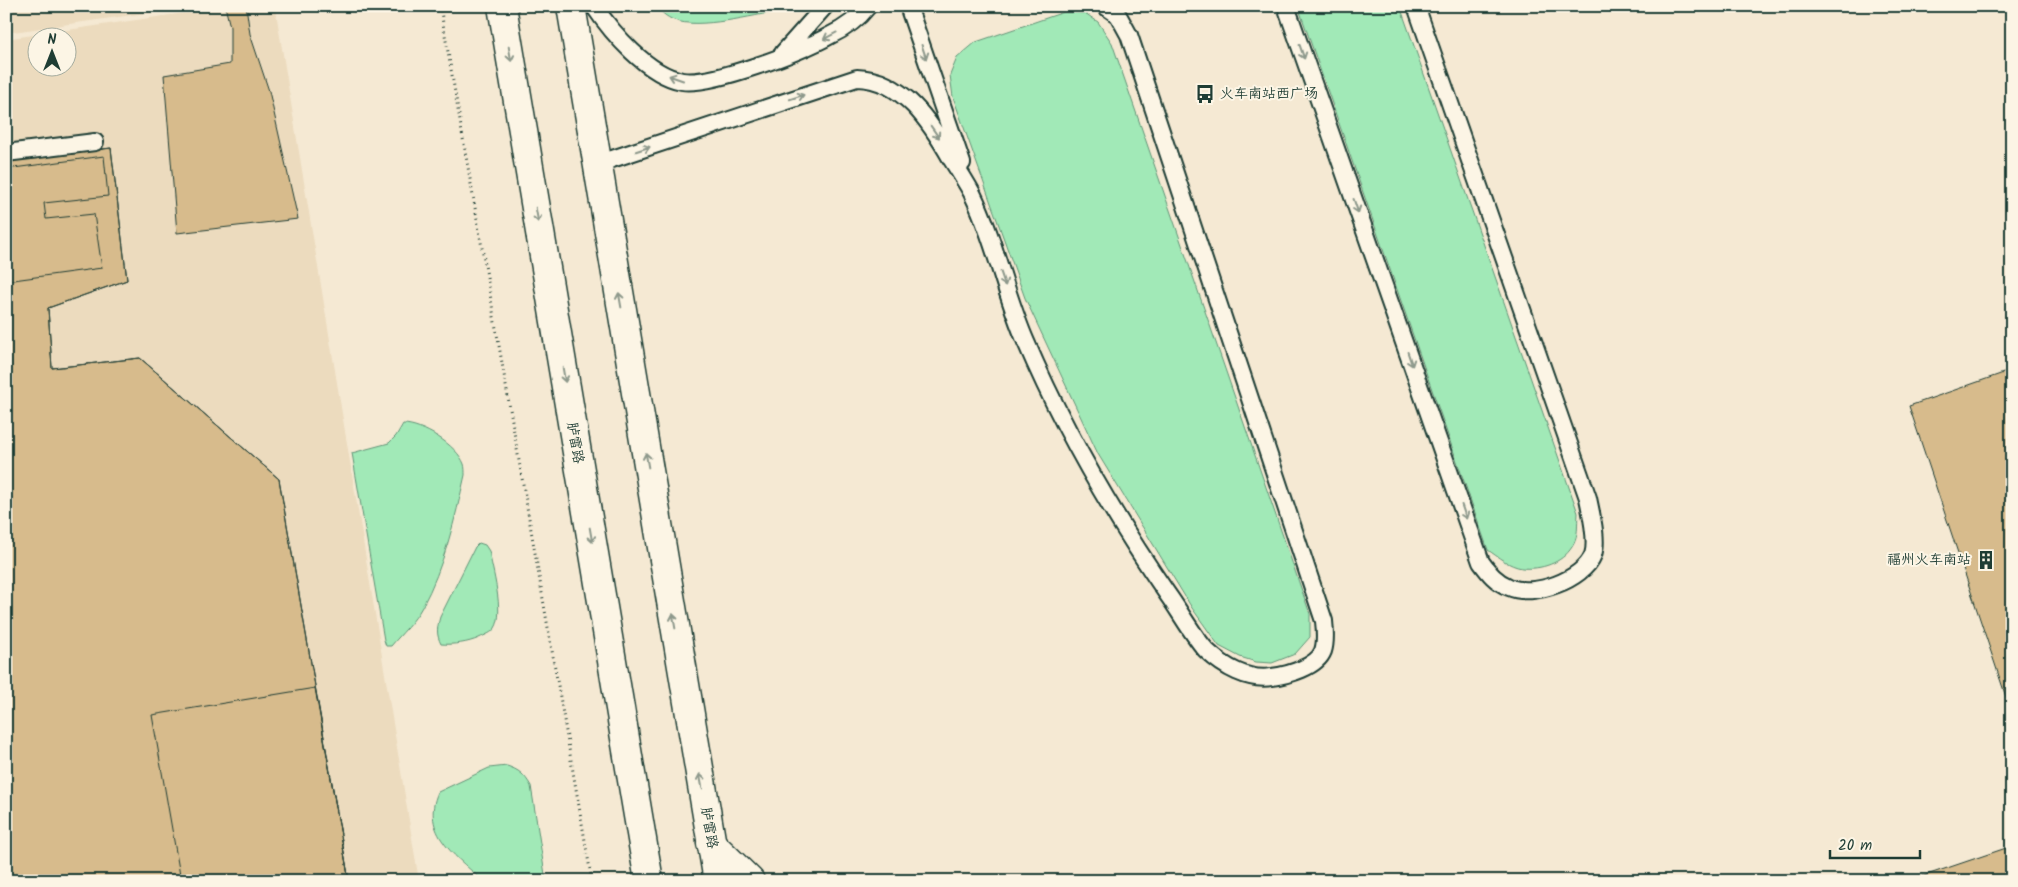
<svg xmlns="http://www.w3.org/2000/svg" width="2018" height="887" font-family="Kalam,'LXGW WenKai TC',sans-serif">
<rect width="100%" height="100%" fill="#f5e9d3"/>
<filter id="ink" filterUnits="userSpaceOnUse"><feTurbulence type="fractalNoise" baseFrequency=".02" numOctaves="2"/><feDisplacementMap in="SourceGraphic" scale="10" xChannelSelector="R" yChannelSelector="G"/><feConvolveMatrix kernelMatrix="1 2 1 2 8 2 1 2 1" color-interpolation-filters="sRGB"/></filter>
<g filter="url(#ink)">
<!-- built -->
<path fill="#ecdbbe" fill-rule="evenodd" d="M6,6H181V8L6,33Z
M198,6H275L419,881H6V39L198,11ZM38,38H68V68H38Z"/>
<!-- green -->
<path fill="#a1e9b7" stroke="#609376" d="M656,6H793L780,11C754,15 698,30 674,20C666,17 661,12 656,6Z
M1298,6H1400L1578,513C1577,524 1579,537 1572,547C1562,563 1541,570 1522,568C1509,566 1498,557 1488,550Z
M1064,12L1085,13L1098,22L1112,43L1310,614V637L1295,654L1272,663L1256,662L1240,657L1219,646L1192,608L1098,454L1025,298L953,97L950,75L957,58L976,42Z
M403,424C422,424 457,445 464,464C465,467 465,472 465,475C455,519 444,567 422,607C414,622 401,634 391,646H386L384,640L352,453L389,443L396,436Z
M479,543L485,545L489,551C492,568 505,613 495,628C492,633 485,635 479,638C468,643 453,645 441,644C436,634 437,628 440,617L475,547Z
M507,766C519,770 524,774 531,786L546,881H483C456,856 420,833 438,792L489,768Z"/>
<!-- building -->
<path fill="#d7bb8c" stroke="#1f3d34" d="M225,6H246L250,34L269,91L298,219L177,233L164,75L230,64V27Z
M111,148L127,280L48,308L52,368L140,358L279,479L349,881H6V161Z
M111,148L127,280L48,308L52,368L140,358L279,479L349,881H6V161Z
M104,156L108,196L44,203L46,219L94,214L102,268L6,281V169Z
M2012,370V715L1909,406Z
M315,688L349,881H181L152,715Z
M2012,846V881H1909Z"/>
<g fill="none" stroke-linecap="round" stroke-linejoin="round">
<!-- lane casing -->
<g stroke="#1f3d34" stroke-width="20">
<path id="lane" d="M594,6C612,33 648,75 682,81C711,86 802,51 829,36C844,29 858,19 868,6
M908,6L962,163
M1286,6L1481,562C1489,573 1496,582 1509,587C1533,598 1583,580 1593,555C1598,540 1591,513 1588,498L1416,6
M783,53L825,6
M6,153L95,142
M597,164L857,78C903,79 931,123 952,160C959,171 966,182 972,193C995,240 1005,294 1026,342C1064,431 1113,515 1168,595C1179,610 1195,639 1207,651C1224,667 1248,681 1272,677C1288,675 1317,667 1323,651C1326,642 1325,630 1324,621L1129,35L1118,15L1105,6"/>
</g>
<!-- secondary casing -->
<g stroke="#1f3d34" stroke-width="31">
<path id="secondary" d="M711,843L750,881"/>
</g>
<!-- primary casing -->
<g stroke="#1f3d34" stroke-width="31">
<path id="primary" d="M502,6L649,881
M571,6L718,881"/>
</g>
<!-- path -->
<path stroke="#1f3d34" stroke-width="3" stroke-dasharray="1 4" stroke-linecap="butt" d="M440,6L592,881"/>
<!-- lane -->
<use href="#lane" stroke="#fcf5e5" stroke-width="16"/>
<!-- secondary -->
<use href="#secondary" stroke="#fcf5e5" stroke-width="28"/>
<!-- primary -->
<use href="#primary" stroke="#fcf5e5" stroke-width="28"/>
</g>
<!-- one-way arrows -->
<defs><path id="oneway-shaft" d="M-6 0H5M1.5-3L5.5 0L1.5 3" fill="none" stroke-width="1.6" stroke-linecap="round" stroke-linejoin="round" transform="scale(1.25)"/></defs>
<g stroke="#8e998c">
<use href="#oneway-shaft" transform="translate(830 36) rotate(152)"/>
<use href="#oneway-shaft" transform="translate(924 52) rotate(71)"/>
<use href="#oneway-shaft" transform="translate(1302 52) rotate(71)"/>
<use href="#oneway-shaft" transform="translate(510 54) rotate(80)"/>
<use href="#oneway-shaft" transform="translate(676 78) rotate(-161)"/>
<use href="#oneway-shaft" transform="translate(797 97) rotate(-18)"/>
<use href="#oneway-shaft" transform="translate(935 132) rotate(55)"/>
<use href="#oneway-shaft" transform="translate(643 149) rotate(-18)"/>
<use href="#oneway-shaft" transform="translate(1356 206) rotate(71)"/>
<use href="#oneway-shaft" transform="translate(537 215) rotate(80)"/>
<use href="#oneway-shaft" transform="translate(1003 279) rotate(71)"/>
<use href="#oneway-shaft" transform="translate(620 300) rotate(-100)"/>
<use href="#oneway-shaft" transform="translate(1410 359) rotate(71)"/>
<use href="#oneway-shaft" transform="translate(564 375) rotate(80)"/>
<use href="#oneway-shaft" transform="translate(647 460) rotate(-100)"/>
<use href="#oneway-shaft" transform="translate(1464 512) rotate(71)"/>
<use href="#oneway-shaft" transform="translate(591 535) rotate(80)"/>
<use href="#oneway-shaft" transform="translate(674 621) rotate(-100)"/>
<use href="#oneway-shaft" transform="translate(701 781) rotate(-100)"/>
</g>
</g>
<!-- icons -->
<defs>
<g id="bus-bare" transform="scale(1.5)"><path d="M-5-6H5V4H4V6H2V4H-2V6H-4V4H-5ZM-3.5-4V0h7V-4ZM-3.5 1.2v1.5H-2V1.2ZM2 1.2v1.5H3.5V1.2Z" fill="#1f3d34" stroke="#fcf5e5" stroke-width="2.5" paint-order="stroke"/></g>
<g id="building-bare" transform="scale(1.5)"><path d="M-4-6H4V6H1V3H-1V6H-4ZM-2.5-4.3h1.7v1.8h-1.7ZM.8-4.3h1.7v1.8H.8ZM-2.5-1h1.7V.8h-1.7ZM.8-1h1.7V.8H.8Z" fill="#1f3d34" stroke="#fcf5e5" stroke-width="2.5" paint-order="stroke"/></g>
</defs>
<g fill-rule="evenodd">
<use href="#bus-bare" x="1205" y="94"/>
<use href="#building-bare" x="1986" y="560"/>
</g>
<g text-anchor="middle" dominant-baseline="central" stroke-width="4" stroke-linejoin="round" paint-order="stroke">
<!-- poi labels -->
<g font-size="14" fill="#1f3d34" stroke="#fcf5e5" text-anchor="start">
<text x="1220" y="94">火车南站西广场</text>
<text x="1971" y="560" text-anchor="end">福州火车南站</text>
</g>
<!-- street labels -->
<g font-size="14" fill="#1f3d34" stroke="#fcf5e5">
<text transform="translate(575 443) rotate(80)">胪雷路</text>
<text transform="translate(709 828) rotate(80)">胪雷路</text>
</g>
</g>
<!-- margin -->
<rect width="2018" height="887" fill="none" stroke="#fcf5e5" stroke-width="25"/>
<rect x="12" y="12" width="1993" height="862" fill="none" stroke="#1f3d34" stroke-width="2" filter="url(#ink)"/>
<!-- north arrow -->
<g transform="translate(52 52)"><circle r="24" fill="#fcf5e5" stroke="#a4ab9e"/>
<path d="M0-4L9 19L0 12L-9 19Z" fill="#1f3d34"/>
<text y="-8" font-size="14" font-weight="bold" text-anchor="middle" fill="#1f3d34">N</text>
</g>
<!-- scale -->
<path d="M1830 850v8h90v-8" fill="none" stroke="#1f3d34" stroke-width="2.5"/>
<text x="1838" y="850" font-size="15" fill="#1f3d34" stroke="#fcf5e5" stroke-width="4" paint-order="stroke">20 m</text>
</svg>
